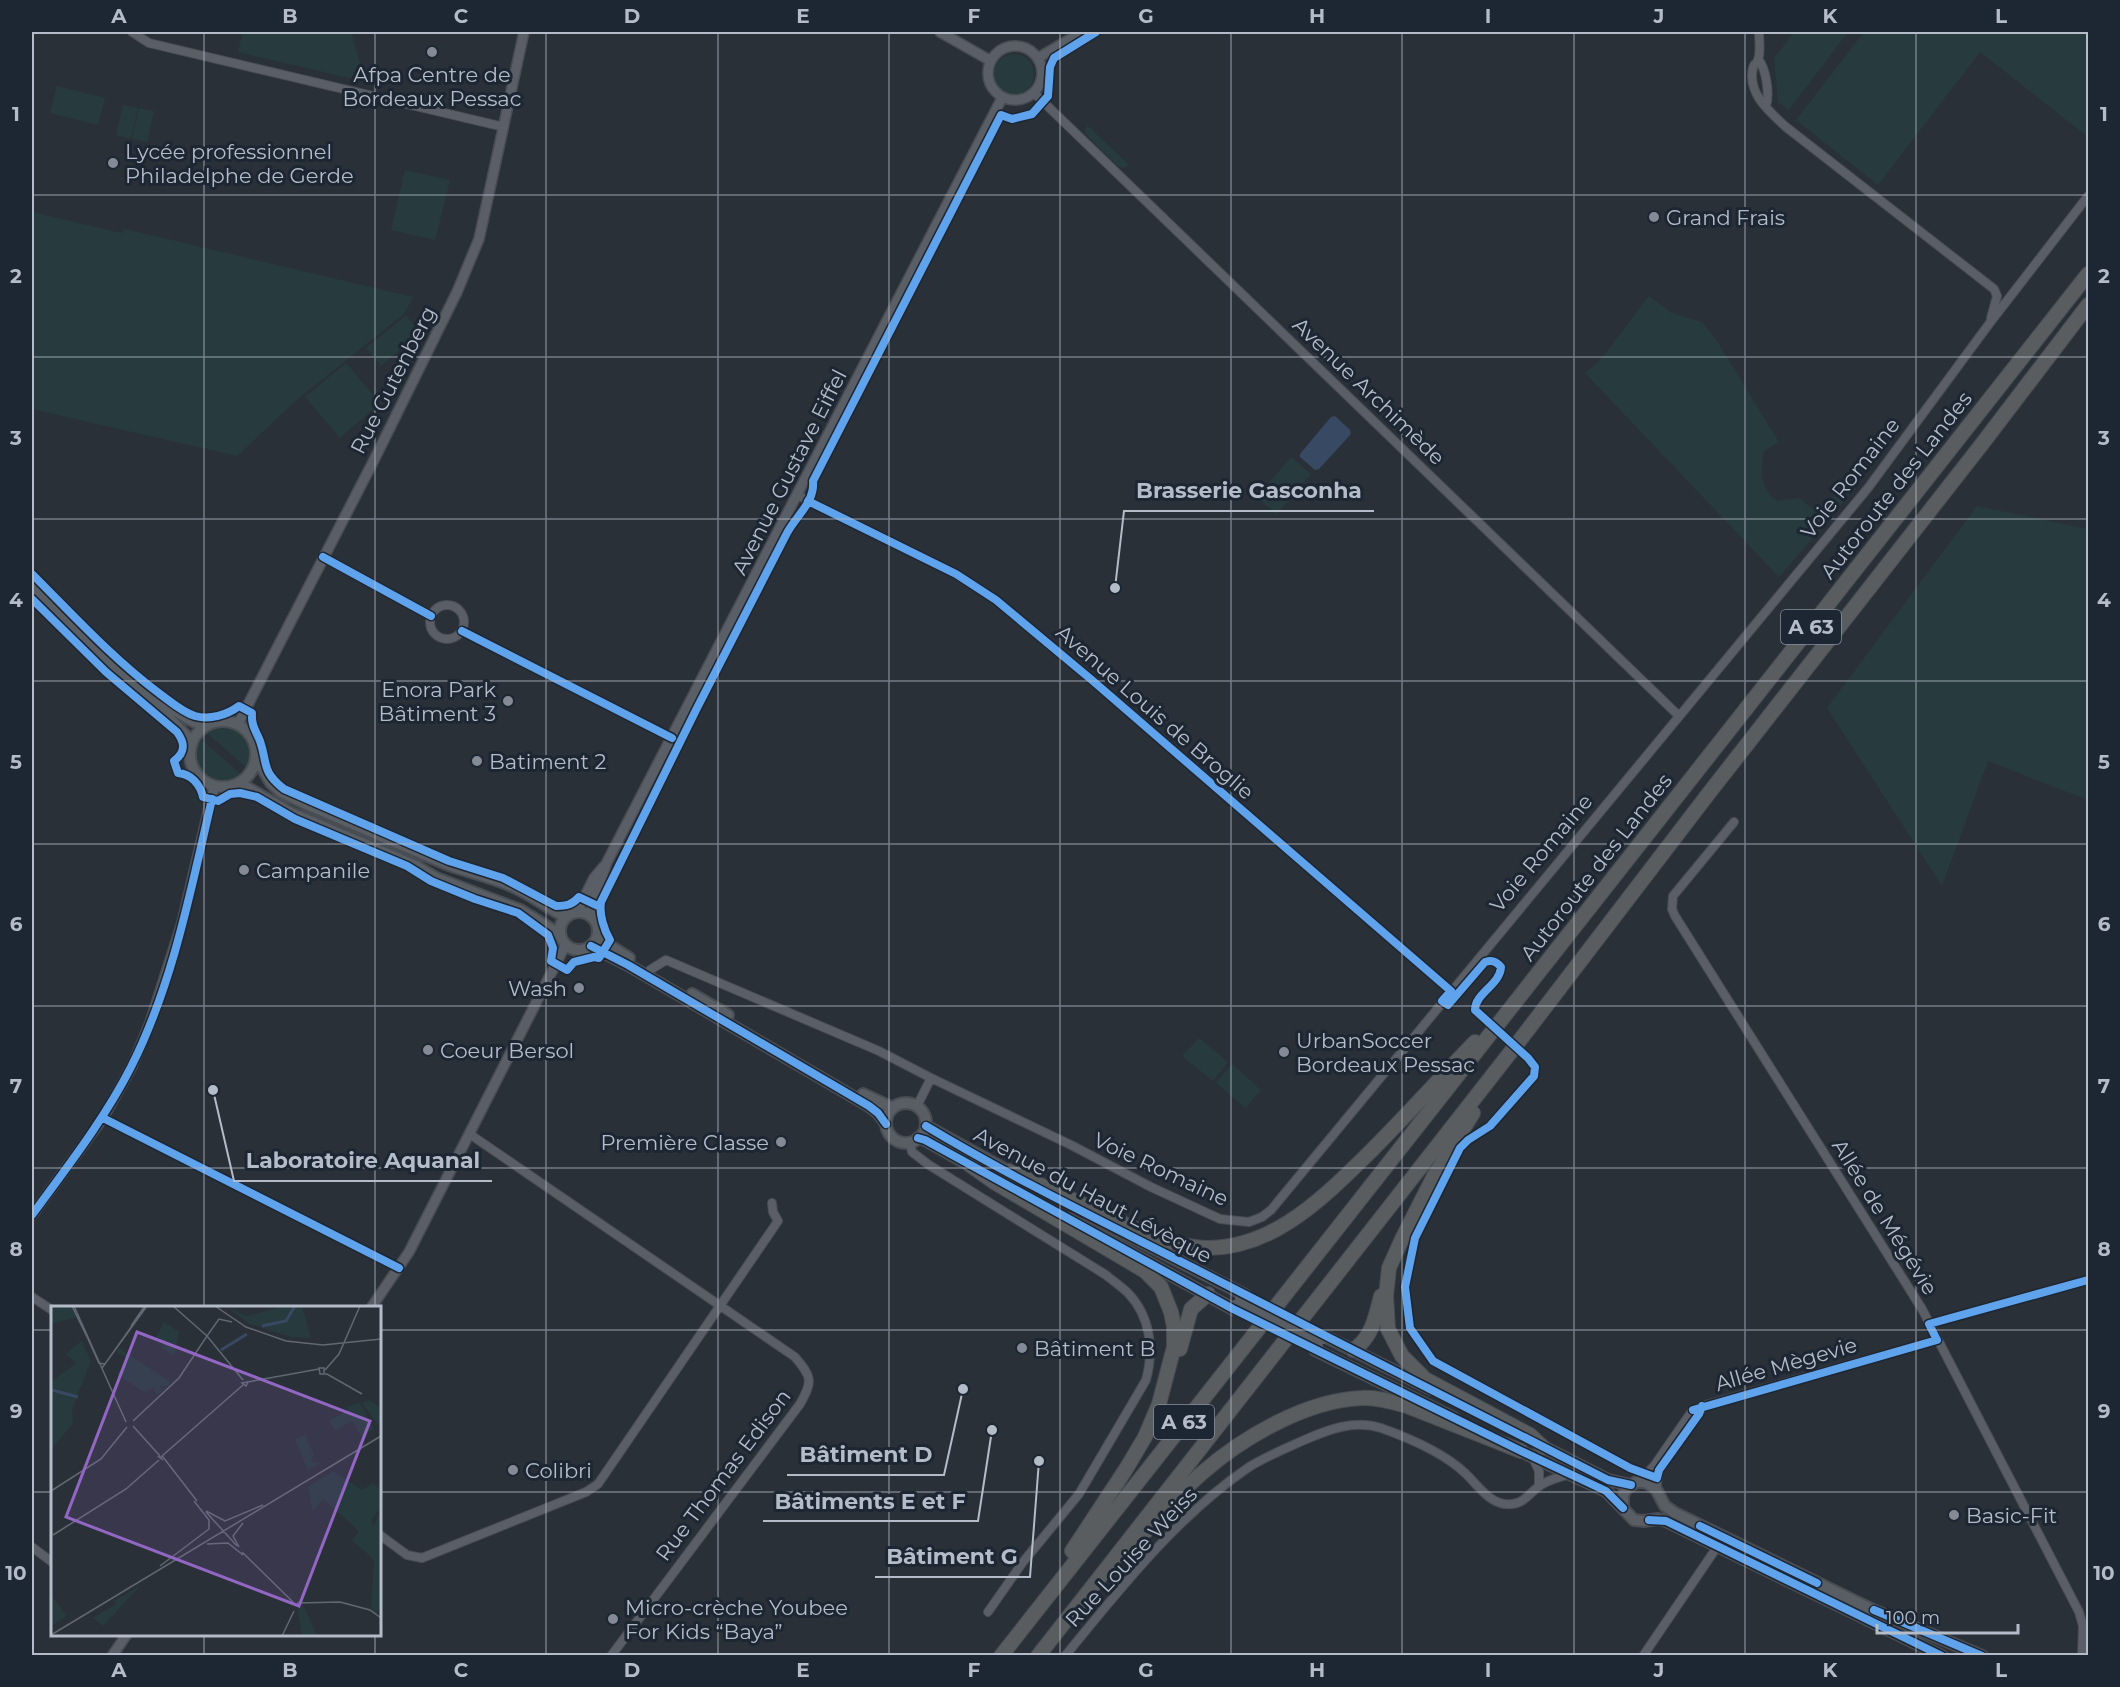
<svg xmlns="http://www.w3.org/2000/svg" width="2120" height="1687" font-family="Montserrat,sans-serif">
<rect width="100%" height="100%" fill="#2a3038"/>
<!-- green -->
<path fill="#273a3e" d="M243,32H351L366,82L238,52Z
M1794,32H1848L1789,110L1778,102L1774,58Z
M1864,32H2088V137L1980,52L1878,185L1796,120Z
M994 74a20 20 0 1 1 40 0a20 20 0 1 1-40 0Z
M57,86L105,98L98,125L50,113Z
M123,105L138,108L131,139L116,135Z
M139,108L154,111L147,142L132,139Z
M1087,125L1127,163L1129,165L1123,168C1114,166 1094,141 1085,133Z
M405,170L450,180L435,240L391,230Z
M32,212L121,233L125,229L413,297L404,314L299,398L237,456L32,409Z
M1649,296L1672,313L1702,322L1717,341L1779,442L1764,451C1760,470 1760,489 1777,501L1800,498L1812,509L1861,481L1779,577L1585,373L1601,359Z
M406,315L420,333L381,366L366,348Z
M346,363L380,403L340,438L305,397Z
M1291,457L1311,474L1277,514L1256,497Z
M1977,506L2088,529V800L1988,761L1942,886L1827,708Z
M221,727C241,728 259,748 247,768L206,732Z
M200,739L242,775C216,796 183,768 200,739Z
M1199,1038L1228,1062L1213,1081L1182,1056Z
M1232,1064L1261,1090L1246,1108L1216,1083Z"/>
<!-- water -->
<path fill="#384963" d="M1335,416L1350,430L1351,434L1319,469L1315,470L1300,457V454L1331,417Z"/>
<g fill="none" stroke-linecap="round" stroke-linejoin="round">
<!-- minor casing -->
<g stroke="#484c53" stroke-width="10">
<path id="minor" d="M132,32L149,43L504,127
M1759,32C1759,40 1761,52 1758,60C1755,68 1755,60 1753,68C1747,94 1770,112 1786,127L1994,289L1997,296L1991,318
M1758,59C1766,68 1770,94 1766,106
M1034,93L1679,716
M797,495L956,574L996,600L1093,681L1451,991
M323,557L431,616
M430 622a17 17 0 1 1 34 0a17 17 0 1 1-34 0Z
M462,631L672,738
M1734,822L1673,896L1672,909L1675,916L1922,1309L2079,1612L2083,1626L2082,1656
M650,970L666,960L879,1051L931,1078
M917,1106L931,1078L1071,1145L1151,1187L1220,1219L1249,1222L1262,1217L1271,1210L1868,488L1989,324L2088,196
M103,1118L399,1268
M471,1135L795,1357C812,1377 813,1381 800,1404L611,1656
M910,1142L912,1152L929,1165L1106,1275C1113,1281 1122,1287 1128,1293C1151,1317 1154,1350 1146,1380L1079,1494L1023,1562L988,1612
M32,1297L52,1310
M1929,1324L2088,1280
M1532,1456L1539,1471V1486
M1639,1482L1654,1466L1692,1411L1702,1406L1937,1340
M1656,1489L1659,1470L1699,1414L1702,1406
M380,1535L407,1555L422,1558L586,1492L598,1484L778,1221L773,1212L772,1203
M32,1547L52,1562
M1065,1656C1120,1589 1177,1516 1249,1467C1265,1457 1284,1449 1302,1441C1327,1430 1354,1419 1381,1428C1409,1438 1443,1452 1465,1473C1478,1485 1491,1507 1512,1504C1524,1503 1529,1494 1538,1487C1546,1481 1561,1476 1571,1474
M1643,1656L1717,1547"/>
</g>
<!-- tertiary casing -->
<g stroke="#484c53" stroke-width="12">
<path id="tertiary" d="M940,32L991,61
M988 73a27 27 0 1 1 54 0a27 27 0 1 1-54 0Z
M1038,58L1082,32
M238,724L374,460L457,292L479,239L524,32
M577,912L594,878L604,866
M589,915L607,862L1002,98
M32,1215L103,1118L132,1066L150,1023L182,923L214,787
M371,1308L409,1252L565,946
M112,1656L127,1634"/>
</g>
<!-- secondary casing -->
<g stroke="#484c53" stroke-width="14">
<path id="secondary" d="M32,579C71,619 110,659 154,694C171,707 185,720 206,726
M32,593L111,670L167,716L188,738L190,747
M190 754a33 33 0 1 1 66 0a33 33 0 1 1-66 0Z
M256,757L271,783L281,792L306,804L444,863C469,873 496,877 520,890C536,898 550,909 566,917
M239,783L291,813L416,866L436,878L520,910L559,934
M560 931a19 19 0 1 1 38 0a19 19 0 1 1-38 0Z
M598,935L610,946L629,958
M591,946L628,965L869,1106L878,1113L886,1124
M692,994L728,1015
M863,1094L893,1108
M886 1123a20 20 0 1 1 40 0a20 20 0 1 1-40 0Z
M926,1126L1015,1175
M918,1138L925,1140L976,1169
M1089,1215L1245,1295
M1069,1219L1233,1309
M1326,1337L1431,1389
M1315,1350L1454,1418
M1538,1444L1608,1480L1631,1485
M1514,1448L1606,1491L1634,1520L1644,1521L1658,1519L1666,1521L1942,1656
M1623,1508V1495L1626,1489L1636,1482H1642L1647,1483L1656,1489L1665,1506L1675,1513L1873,1610L1982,1656"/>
</g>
<!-- motorway casing -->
<g stroke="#474c53" stroke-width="16">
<path id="motorway" d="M1473,1113L1434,1176L1402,1239L1389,1268L1386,1296L1388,1329L1402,1356L1425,1379L1530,1435L1544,1448
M970,1165L994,1182L1145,1271L1161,1287L1171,1312L1174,1327V1347L1159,1404L1145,1437L1126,1469L1072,1551
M1009,1171C1038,1184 1067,1197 1096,1211C1127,1225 1159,1242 1194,1247C1267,1256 1323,1198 1371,1151C1406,1116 1440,1078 1475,1042
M1180,1349L1191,1309L1208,1294
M1353,1350C1372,1338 1376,1316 1381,1296
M1138,1540C1158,1517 1179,1493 1202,1473C1243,1437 1307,1400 1362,1398C1377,1397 1393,1402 1407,1406L1521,1451
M1001,1656L2088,274
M1038,1656L1517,1044L1709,793L1982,444L2088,305"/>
</g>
<!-- minor -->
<use href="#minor" stroke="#5a5e66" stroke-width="8"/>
<!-- tertiary -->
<use href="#tertiary" stroke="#5a5e66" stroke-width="9"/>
<!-- secondary -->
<use href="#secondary" stroke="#595d64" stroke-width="10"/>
<!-- motorway -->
<use href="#motorway" stroke="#5a5d60" stroke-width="14"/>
<!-- secondary-bridge casing -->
<g stroke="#484c53" stroke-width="14" stroke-linecap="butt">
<path id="secondary-bridge" d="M1240,1299L1323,1339
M1235,1305L1318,1346"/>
</g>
<!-- secondary-bridge -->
<use href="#secondary-bridge" stroke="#595d64" stroke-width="10"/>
<!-- cycleway casing -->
<g stroke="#1d2633" stroke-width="11">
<path id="cycleway" d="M808,501L956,574L996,600L1093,681L1451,991L1442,1001L1448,1005L1485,962C1492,960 1496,961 1501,967C1500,985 1475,993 1475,1010L1528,1058L1535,1067L1534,1076L1490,1126L1468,1140L1460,1148L1415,1238L1405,1287L1410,1328L1433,1361L1630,1468L1657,1478L1659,1470L1699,1414L1702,1406
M323,557L431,616
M32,574C73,615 113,659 160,694C171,702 182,712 195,716C210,720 227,715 239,706L252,713C251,725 256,731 260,741C268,764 261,771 284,789L449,861L503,878L556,906C566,906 572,905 579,897L600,907
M32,599L106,672L177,732C185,743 186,752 174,761L178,773C191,774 200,784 203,797L218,801L230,794L240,793L257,797L295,819L407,866L431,881L475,899L518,913L548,935L553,948L551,961L567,970L574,962L594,957L599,958L610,940C604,930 599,914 601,902L697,708L787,533C796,516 815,502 813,481L1001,115L1012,119L1032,114L1048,96L1050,67L1054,58L1096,32
M462,631L672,738
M591,946L628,965L869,1106L878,1113L886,1124
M103,1118L399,1268
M926,1126C1019,1182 1118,1229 1215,1279C1346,1346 1477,1414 1608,1480L1631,1485
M918,1138L925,1140L1233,1309L1521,1451L1606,1491L1623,1508
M32,1215C67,1167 104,1120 131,1067C173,984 191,889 212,799
M1693,1410L1937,1340L1929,1324L2088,1280
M1649,1520L1666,1521L1942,1656
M1700,1526L1817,1583
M1874,1610L1982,1656"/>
</g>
<!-- cycleway -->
<use href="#cycleway" stroke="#60a3ed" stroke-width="8"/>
</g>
<!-- grid -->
<path fill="none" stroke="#b4bcc9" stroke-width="1.5" stroke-opacity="0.55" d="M204,32V1308M375,32V1308M546,32V1656M718,32V1656M889,32V1656M1060,32V1656M1231,32V1656M1402,32V1656M1574,32V1656M1745,32V1656M1916,32V1656M32,195H2088M32,357H2088M32,519H2088M32,681H2088M32,844H2088M32,1006H2088M32,1168H2088M32,1330H52M380,1330H2088M32,1492H52M380,1492H2088M204,1634V1656M375,1634V1656"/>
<!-- markers -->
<g fill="#848b96" stroke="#1d2633" stroke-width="2">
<circle cx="432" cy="52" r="6"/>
<circle cx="113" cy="163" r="6"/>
<circle cx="1654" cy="217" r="6"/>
<circle cx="508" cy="701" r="6"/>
<circle cx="477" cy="761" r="6"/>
<circle cx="244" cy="870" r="6"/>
<circle cx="579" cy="988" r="6"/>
<circle cx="428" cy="1050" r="6"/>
<circle cx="1284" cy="1052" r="6"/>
<circle cx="781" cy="1142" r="6"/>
<circle cx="1022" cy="1348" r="6"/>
<circle cx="513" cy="1470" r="6"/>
<circle cx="1954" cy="1515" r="6"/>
<circle cx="613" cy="1619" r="6"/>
</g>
<g text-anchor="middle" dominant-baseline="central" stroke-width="6" stroke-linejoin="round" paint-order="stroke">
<!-- shield labels -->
<g fill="#1d2633" stroke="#878f9c" stroke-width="1.5">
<rect x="1781" y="610" width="60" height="34" rx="4.5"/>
<rect x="1154" y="1405" width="60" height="34" rx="4.5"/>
</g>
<g font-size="20" font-weight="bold" fill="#b4bcc9">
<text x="1811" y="627">A 63</text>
<text x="1184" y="1422">A 63</text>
</g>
<!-- poi labels -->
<g font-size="21" fill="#b4bcc9" stroke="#1d2633" text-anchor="start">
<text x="432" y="74" text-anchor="middle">Afpa Centre de<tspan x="432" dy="24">Bordeaux Pessac</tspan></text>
<text x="125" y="151">Lycée professionnel<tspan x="125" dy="24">Philadelphe de Gerde</tspan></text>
<text x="1666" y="217">Grand Frais</text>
<text x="496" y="689" text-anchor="end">Enora Park<tspan x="496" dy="24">Bâtiment 3</tspan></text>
<text x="489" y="761">Batiment 2</text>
<text x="256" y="870">Campanile</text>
<text x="567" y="988" text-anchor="end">Wash</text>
<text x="1296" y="1040">UrbanSoccer<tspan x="1296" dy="24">Bordeaux Pessac</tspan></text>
<text x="440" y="1050">Coeur Bersol</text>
<text x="769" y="1142" text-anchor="end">Première Classe</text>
<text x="1034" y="1348">Bâtiment B</text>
<text x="525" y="1470">Colibri</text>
<text x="1966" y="1515">Basic-Fit</text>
<text x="625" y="1607">Micro-crèche Youbee<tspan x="625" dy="24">For Kids “Baya”</tspan></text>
</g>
<!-- street labels -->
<g font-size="21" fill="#b4bcc9" stroke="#1d2633">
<text transform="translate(393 380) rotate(-63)">Rue Gutenberg</text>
<text transform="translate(1369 391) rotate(44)">Avenue Archimède</text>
<text transform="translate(789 472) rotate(-63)">Avenue Gustave Eiffel</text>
<text transform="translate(1850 478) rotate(-52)">Voie Romaine</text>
<text transform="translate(1896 485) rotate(-52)">Autoroute des Landes</text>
<text transform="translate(1155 712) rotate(41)">Avenue Louis de Broglie</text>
<text transform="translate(1541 853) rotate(-50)">Voie Romaine</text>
<text transform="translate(1596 867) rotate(-52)">Autoroute des Landes</text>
<text transform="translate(1161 1169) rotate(25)">Voie Romaine</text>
<text transform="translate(1093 1195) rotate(28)">Avenue du Haut Lévèque</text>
<text transform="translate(1885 1217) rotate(58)">Allée de Mégévie</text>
<text transform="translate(1786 1364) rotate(-16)">Allée Mègevie</text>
<text transform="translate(723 1475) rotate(-53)">Rue Thomas Edison</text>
<text transform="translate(1131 1557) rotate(-47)">Rue Louise Weiss</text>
</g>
</g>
<!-- overview -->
<g transform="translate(51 1306)">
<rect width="330" height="330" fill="#2a3038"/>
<path d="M0,0H21L26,11L0,18ZM175,0L195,10L233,0H251L260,32L241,31L199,18ZM113,16L128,26L123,50L110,42L113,36L105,31ZM30,35L40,55L21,103L22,117L0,144V76L25,57L15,48ZM68,42L119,76L118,80H109L111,86L105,88L102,82L93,86L66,68L77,53L66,46ZM318,94L330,102L329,121L311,97ZM309,97L323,123L311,131L301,115L284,125L278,115L297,104L295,101ZM254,128L263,149L259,155L270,157L257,164L244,134ZM282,165L311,184L322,177L330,184V202L321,212L322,221L330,204V300L325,308L320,303L323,254L301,234L308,225L272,193L262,205L257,181ZM89,280L52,320L42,312L65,298L63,295ZM0,289L16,310L0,320ZM252,298L266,330H251L247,305Z" fill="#273a3e"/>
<path fill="none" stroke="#384963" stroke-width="3" d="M211,20L235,15L244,0M170,44L196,28M1,84L27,91"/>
<path fill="none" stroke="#616872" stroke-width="1.5" d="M21,0L35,29M23,0L75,116M122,0L156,30M164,0L195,21L235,35L272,39L330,33M80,20L93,1M32,22L48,57L54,58L95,0M156,30L168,13L181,16M51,62L96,0M274,64L288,48L309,0M273,67V62H268L269,68H276L311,88M197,76L195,80L191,77L268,63M82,115L128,72L156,30L192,74M82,120L109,150M111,150L192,79M112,154L108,151H112L146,195M0,185L50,153L76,121M155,205L174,215L212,199M155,206L186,240M2,229L75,183L108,154M156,238L177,237L192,249M188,241L182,230L192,217M191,246L242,296M109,260L158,223V214L143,195M246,297L289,296L319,304L330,312M0,329L330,130M231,330L243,305"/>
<path fill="#9266c3" fill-opacity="0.15" stroke="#9266c3" stroke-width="3" d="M86,26L319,115L248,300L15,211Z"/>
<rect width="330" height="330" fill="none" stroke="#b4bcc9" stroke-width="3"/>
</g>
<!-- callouts -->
<path fill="none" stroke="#b4bcc9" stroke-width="2" d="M1115 588L1124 511H1374M213 1090L234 1181H492M963 1389L944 1475H787M992 1430L978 1521H763M1039 1461L1030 1577H875"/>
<g fill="#b4bcc9" stroke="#1d2633" stroke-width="2">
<circle cx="1115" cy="588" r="6"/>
<circle cx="213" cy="1090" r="6"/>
<circle cx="963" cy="1389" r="6"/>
<circle cx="992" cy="1430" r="6"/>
<circle cx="1039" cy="1461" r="6"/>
</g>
<g font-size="22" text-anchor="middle" font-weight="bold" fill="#b4bcc9" stroke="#1d2633" stroke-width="6" stroke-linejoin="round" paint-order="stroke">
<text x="1249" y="498">Brasserie Gasconha</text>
<text x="363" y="1168">Laboratoire Aquanal</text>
<text x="866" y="1462">Bâtiment D</text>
<text x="870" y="1509">Bâtiments E et F</text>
<text x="952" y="1564">Bâtiment G</text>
</g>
<!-- border -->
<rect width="2120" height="1687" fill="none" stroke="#1d2633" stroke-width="66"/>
<!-- scale -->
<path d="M1877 1624v9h141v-9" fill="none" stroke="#b4bcc9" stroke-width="3"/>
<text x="1886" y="1624" font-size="18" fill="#b4bcc9" stroke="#1d2633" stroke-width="4.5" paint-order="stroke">100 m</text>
<rect x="33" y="33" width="2054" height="1621" fill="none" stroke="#b4bcc9" stroke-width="2"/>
<g font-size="20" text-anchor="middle" font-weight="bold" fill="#b4bcc9">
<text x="119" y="23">A</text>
<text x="290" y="23">B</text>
<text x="461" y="23">C</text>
<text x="632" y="23">D</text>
<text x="803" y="23">E</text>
<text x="974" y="23">F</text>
<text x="1146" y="23">G</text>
<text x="1317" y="23">H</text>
<text x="1488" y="23">I</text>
<text x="1659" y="23">J</text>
<text x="1830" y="23">K</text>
<text x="2001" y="23">L</text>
<text x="16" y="121">1</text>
<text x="2104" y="121">1</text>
<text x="16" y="283">2</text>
<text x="2104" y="283">2</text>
<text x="16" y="445">3</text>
<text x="2104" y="445">3</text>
<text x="16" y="607">4</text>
<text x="2104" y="607">4</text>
<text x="16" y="769">5</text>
<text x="2104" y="769">5</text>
<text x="16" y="931">6</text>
<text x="2104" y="931">6</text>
<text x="16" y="1093">7</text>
<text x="2104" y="1093">7</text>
<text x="16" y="1256">8</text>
<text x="2104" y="1256">8</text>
<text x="16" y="1418">9</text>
<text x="2104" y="1418">9</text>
<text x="16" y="1580">10</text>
<text x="2104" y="1580">10</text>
<text x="119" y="1677">A</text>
<text x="290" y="1677">B</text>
<text x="461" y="1677">C</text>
<text x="632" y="1677">D</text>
<text x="803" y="1677">E</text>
<text x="974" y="1677">F</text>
<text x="1146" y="1677">G</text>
<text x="1317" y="1677">H</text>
<text x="1488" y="1677">I</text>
<text x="1659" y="1677">J</text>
<text x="1830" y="1677">K</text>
<text x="2001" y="1677">L</text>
</g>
</svg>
